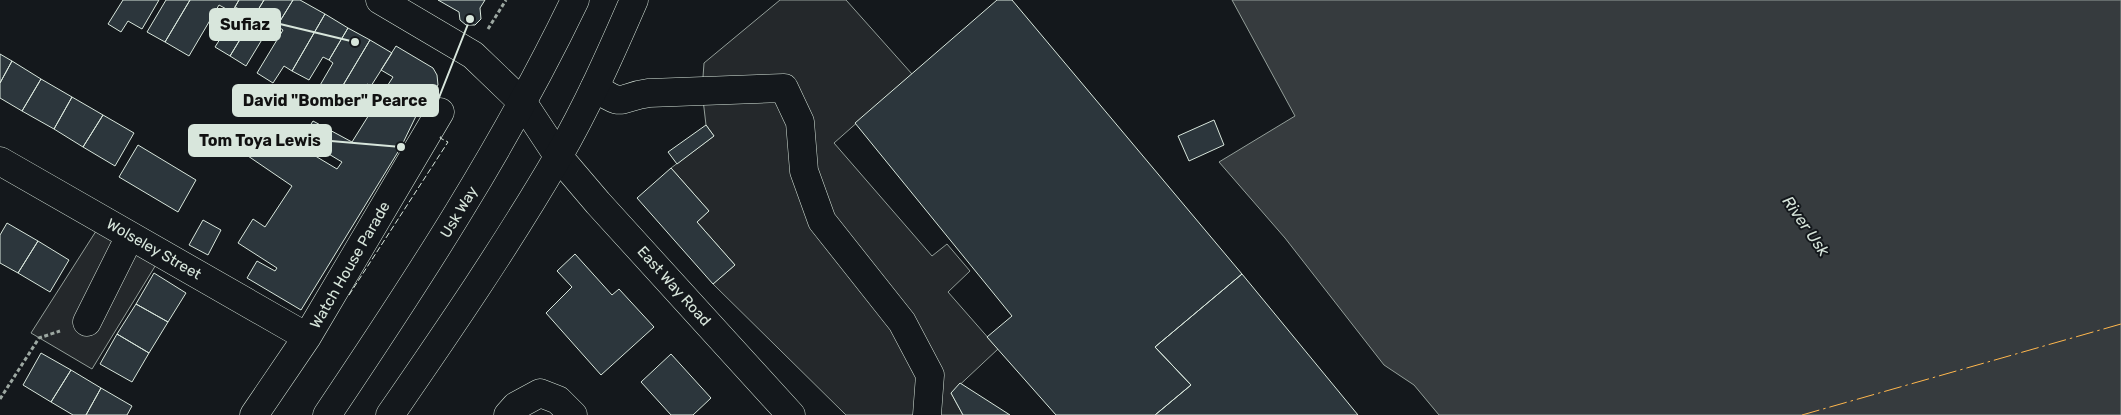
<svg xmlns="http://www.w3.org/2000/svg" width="2121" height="415" font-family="Rubik,sans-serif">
<rect width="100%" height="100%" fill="#14181c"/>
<!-- parking -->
<path fill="#24282b" stroke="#939e99" d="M780,0H846L912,74L834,143L932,256L947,244L970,271L948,292L998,349L951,393L963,415H846L713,284L735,265L697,222L709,211L671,168L714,136L706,125L702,91L704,63Z
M98,228L157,263L92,369L31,333Z"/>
<!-- water -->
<path fill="#363b3e" stroke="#939e99" d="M1232,0H2121V415H1439L1414,385L1384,365L1285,238L1219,162L1295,116Z"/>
<!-- building -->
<path fill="#2c363c" stroke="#d8e6dc" d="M123,0H159L142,29L128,21L121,32L108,24Z
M166,0H190L165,42L147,32Z
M190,0H239L232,12L219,5L189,56L165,42Z
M239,0H264L230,56L215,47L239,9L235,7Z
M264,0H293L277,26L272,23L246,66L230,56Z
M293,0H300L325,14L292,71L284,66L273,83L257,73L283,30L277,26Z
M438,0H485L480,8L481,19L475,25H466L460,20L459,12Z
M997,0H1012L1242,274L1155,347L1191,385L1155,415H1056L987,337L1012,316L855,123Z
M325,14L348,28L329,60L323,57L309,80L292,71Z
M348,28L370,40L336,97L319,87L333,63L329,60Z
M370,40L392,53L371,86L367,84L353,107L336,97Z
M396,46L433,68L437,75L438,85L416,116L382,94L393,77L381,70Z
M0,54L12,61L0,83Z
M12,61L41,79L22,111L0,98V83Z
M41,79L72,97L54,129L22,111Z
M382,94L416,116L401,147L301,310L247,278L257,261L275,271L277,268L238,243L253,219L265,227L292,186L248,156L257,142L270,151L282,136L337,169L342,162L302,138L313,121L352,142Z
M72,97L103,115L83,147L54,129Z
M103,115L134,133L115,166L83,147Z
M1214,120L1224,145L1189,161L1178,136Z
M706,125L714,136L677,164L668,152Z
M138,145L196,180L178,212L119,177Z
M671,168L709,211L697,222L735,265L713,284L637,198Z
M203,220L221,230L208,255L189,245Z
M7,223L38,241L18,273L0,263V235Z
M38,241L69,260L50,292L18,273Z
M575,254L612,295L619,289L654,327L601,375L546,313L572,287L557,271Z
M154,273L186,293L168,322L136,304Z
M1242,274L1358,415H1155L1191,385L1155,347Z
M136,304L168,322L149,353L117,334Z
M117,334L149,353L132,382L100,364Z
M41,353L71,370L51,402L23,385Z
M671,354L711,398L693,415H671L641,382Z
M71,370L101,388L86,415H73L51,402Z
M960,383L1010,415H963L951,393Z
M101,388L132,406L127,415H86Z"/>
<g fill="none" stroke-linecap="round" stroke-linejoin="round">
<!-- minor casing -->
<g stroke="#d8e6dc" stroke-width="29">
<path id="minor" d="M380,0L473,55L523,103L558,156L598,203L791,415
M595,87C625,109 618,97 649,93L784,88L800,122L804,171L822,221L902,322L930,375L927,415
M0,161L307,337
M87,322L130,236
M254,415L307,337L440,112
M508,415L516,406L540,393L558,400L573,415"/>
</g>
<!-- major casing -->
<g stroke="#d8e6dc" stroke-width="29">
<path id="major" d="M327,415C417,281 505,146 575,0
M390,415C448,331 506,246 558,157C587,107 611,53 634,0"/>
</g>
<!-- path -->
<path stroke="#9da8a2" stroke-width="3" stroke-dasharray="4 2.5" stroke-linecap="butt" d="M488,29L506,0
M0,399L39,338L60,331"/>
<!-- minor -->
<use href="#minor" stroke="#14181c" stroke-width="28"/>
<!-- major -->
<use href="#major" stroke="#14181c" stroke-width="28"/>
<!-- fence -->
<path stroke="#d8e6dc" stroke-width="1" stroke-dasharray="6 2.5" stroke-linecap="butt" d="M349,295L448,142L440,138L441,136"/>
<!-- power -->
<path stroke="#ffb74d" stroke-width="1" stroke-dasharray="18 4 2.5 4" stroke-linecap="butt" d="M1802,415L2121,324"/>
</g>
<g text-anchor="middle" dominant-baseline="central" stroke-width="4" stroke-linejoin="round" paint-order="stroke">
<!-- street labels -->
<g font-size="15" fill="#d8e6dc" stroke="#14181c">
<text transform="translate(459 212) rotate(-59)">Usk Way</text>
<text transform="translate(154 249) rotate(30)">Wolseley Street</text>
<text transform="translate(350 265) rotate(-60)">Watch House Parade</text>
<text transform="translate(674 286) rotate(48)">East Way Road</text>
</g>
<!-- water labels -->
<g font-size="16" font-style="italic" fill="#d8e6dc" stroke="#14181c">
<text transform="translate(1806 226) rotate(55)">River Usk</text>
</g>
</g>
<!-- callouts -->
<path fill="none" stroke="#d8e6dc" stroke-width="2" d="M355 42L280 24M470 19L438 100M401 147L331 141"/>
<g fill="#d8e6dc" stroke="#14181c" stroke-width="2">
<circle cx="355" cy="42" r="5"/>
<circle cx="470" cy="19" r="5"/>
<circle cx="401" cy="147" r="5"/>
</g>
<g fill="#d8e6dc" stroke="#d8e6dc" stroke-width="2">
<rect x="210" y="9" width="70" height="31" rx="5"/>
<rect x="233" y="85" width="205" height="31" rx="5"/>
<rect x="189" y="125" width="142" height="31" rx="5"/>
</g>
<g font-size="16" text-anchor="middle" font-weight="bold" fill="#111">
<text x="245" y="30">Sufiaz</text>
<text x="335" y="106">David "Bomber" Pearce</text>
<text x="260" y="146">Tom Toya Lewis</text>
</g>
</svg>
